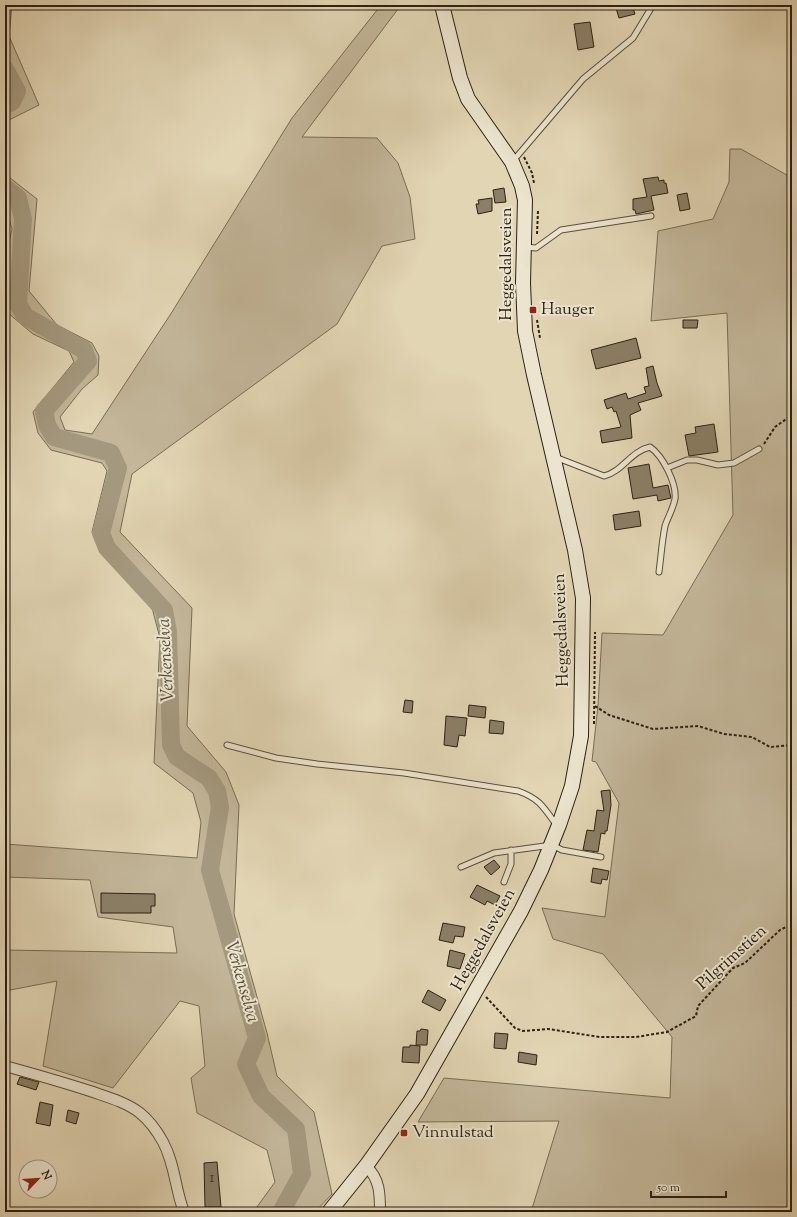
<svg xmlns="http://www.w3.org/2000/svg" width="797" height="1217" font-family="'Sorts Mill Goudy',serif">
<rect width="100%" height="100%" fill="#e2d5b4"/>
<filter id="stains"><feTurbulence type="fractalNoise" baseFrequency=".005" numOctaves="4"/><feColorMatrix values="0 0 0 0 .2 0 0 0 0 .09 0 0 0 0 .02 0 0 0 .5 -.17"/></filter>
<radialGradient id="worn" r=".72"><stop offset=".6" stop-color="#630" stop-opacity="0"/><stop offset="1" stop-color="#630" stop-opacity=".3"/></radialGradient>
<!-- green -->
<path fill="#c3b699" stroke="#786c56" d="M5,5H12L9,36L39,105L5,122Z
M381,5H401L302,137L377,138L398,163L410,197L415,239L382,246L337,324L132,474L120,532L192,608L187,726L226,772L239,805L234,914L267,1033L277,1076L314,1112L332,1194L315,1212H252L254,1211L275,1182L267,1150L197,1113L191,1078L205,1066L199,1006L180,1001L113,1088L43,1066L57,981L5,991V950L177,953L173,927L98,917L90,880L5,877V844L197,858L201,822L193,793L154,763L160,638L151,604L100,550L92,532L107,471L102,463L51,450L38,433L33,412L74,362L69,351L33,334L8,313L5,304V259L12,229L5,204V174L37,199L29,291L57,325L92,343L99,356L98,375L82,389L60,417L65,430L92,434L172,312L292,118Z
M730,149H741L792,178V1212H531L559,1121L418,1122L444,1078L670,1098L672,1037L603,954L553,939L542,908L605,917L619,803L596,762L592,761L598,705L602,633L663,635L733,515L727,313L651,321L658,231L713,219L729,182Z"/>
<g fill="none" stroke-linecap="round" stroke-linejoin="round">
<!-- river -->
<path stroke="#a4987e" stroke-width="18" d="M5,69L17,91L12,102L5,105
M5,188L18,198L23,219L18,304L25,316L84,350L88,361L44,411L47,425L54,437L111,453L118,468L101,533L107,548L164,610L168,632L171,745L177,757L209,778L217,791L220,807L210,870L257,1038L246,1064L261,1096L296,1129L302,1174L281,1212"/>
</g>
<!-- building -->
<path fill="#8b7f67" stroke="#2c2114" d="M615,5H632L635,14L619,18Z
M590,22L594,47L578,50L574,24Z
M658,177L659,181L664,180V183H666L668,193L651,196L654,210L636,214L635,210H633V199L647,197L643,179Z
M504,188L506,202L495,203L493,190Z
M687,193L690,209L680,211L677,195Z
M492,198V211L478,214L476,204H479L478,200Z
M683,320H698L697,328H683Z
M636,338L641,358L596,369L591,350Z
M653,366L657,383L662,396L638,403L641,410L630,415L632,438L602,443L600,431L621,427L616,411L614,412L612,407L607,409L604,400L626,393L628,399L646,393L644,387L649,386L646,368Z
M714,424L718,452L689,456L685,435L696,433L695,427Z
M649,464L653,488L668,485L671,498L658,501L657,495L633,499L628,468Z
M639,511L641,526L615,530L613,515Z
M405,700L413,701L412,713L403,712Z
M469,705L486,707L485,718L468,716Z
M446,716L467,718L465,736L459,735L457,747L444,745Z
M490,720L504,722L503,734L489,733Z
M610,790L611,805L607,831H605V834L601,833L598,852L583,850L587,830L594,831L597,810L604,811L601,791Z
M494,860L500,867L491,875L484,867Z
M593,868L609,871L607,880L602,879L601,884L591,882Z
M477,885L500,896L495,905L487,901L485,905L470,897Z
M101,893L155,894V906H151V913H101Z
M443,923L465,927L463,937L455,936L453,943L439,940Z
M450,950L465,954L460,969L447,966Z
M428,990L446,1000L440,1011L422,1002Z
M421,1029L428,1030L427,1045H416L417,1031H420Z
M495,1033L508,1034L506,1049L494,1048Z
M410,1045L420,1046L419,1063L402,1062L403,1047H410Z
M519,1052L537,1055L536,1065L518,1062Z
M20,1077L39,1082L36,1090L17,1084Z
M40,1102L53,1105L50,1126L36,1123Z
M68,1110L79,1113L76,1124L66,1121Z
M217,1162L221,1207H205L204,1163Z"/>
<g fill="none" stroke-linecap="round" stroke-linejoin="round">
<!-- lane casing -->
<g stroke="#5a4e3c" stroke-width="7">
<path id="lane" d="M513,161L583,79L633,38L653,5
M524,247L536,248L561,230L651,216
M555,457L604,476C622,472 631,451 650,447C663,456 677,484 675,499C673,509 668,517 665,526C662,541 661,557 659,572
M667,468L687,460H697L718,465L734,463L759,449
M227,745L276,758L317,764L404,773L518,791C538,798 543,806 555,823L558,825
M461,867L494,853L552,845L562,850L601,857
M504,882L511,864V850"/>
</g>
<!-- street casing -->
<g stroke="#5a4e3c" stroke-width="12">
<path id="street" d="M5,1066C34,1074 62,1082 90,1091C107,1097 126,1102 140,1113C150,1121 157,1131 163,1142C175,1164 175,1189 184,1212
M366,1166C380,1179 380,1194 380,1212"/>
</g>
<!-- secondary casing -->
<g stroke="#2c2114" stroke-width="16">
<path id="secondary" d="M329,1212L366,1166L417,1094L521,911L541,870L559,825L572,786L581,736L583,598L575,550L534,375L525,331L523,283L525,200L522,186L512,162L468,99L460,78L442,5"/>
</g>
<!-- path -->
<path stroke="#2c2114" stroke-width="2" stroke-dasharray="3 2" stroke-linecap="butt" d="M524,157L532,173L534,183
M537,234L538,211
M537,320L540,338
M764,444L775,427L792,415
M595,706L609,715L653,729L698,726L724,734L752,737L770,747L792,745
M594,724L595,632
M486,997L515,1028L523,1031L548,1029L600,1037H636L667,1032L696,1016L698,1006L733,968L745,963L780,930L792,924"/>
<!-- lane -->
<use href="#lane" stroke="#ece4ce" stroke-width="5"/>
<!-- street -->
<use href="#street" stroke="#ece4ce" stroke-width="10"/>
<!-- secondary -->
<use href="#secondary" stroke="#ece4ce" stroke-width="14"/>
</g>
<!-- markers -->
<g fill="#8f2418" stroke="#ece4ce" stroke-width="1.5">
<rect x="529" y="306" width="8" height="8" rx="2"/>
<rect x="400" y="1129" width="8" height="8" rx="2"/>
</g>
<g text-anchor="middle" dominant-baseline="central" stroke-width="4" stroke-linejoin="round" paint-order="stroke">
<!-- number labels -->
<g font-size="15" fill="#443829">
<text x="212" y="1178">1</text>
</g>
<!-- street labels -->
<g font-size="17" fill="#2c2114" stroke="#ece4ce">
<text transform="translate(507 264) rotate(-90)">Heggedalsveien</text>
<text transform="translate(562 630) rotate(-92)">Heggedalsveien</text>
<text transform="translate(484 940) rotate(-61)">Heggedalsveien</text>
<text transform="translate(732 958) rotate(-42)">Pilgrimstien</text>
</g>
<!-- poi labels -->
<g font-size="17" fill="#2c2114" stroke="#ece4ce" text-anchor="start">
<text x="541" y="310">Hauger</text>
<text x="412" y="1133">Vinnulstad</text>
</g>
<!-- water labels -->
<g font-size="18" font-style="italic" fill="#564b39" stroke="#ece4ce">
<text transform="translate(167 660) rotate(-93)">Verkenselva</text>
<text transform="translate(241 982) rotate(74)">Verkenselva</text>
</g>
</g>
<!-- margin -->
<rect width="797" height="1217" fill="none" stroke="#e2d5b4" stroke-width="20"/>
<rect x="6" y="6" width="785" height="1205" fill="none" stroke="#2c2114" stroke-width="2"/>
<rect x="10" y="10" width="777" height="1197" fill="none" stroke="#2c2114"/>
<!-- north arrow -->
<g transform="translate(38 1179) rotate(65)"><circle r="19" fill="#ece4ce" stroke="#9f9684"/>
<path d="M0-3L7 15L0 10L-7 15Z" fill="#8f2418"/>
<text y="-6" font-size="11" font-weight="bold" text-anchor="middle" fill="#2c2114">N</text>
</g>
<!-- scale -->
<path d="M651 1191v6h75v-6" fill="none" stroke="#2c2114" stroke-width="2"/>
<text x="657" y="1191" font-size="12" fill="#2c2114" stroke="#ece4ce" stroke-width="3" paint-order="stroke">50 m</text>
<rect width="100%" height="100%" filter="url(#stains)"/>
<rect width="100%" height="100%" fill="url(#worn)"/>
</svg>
